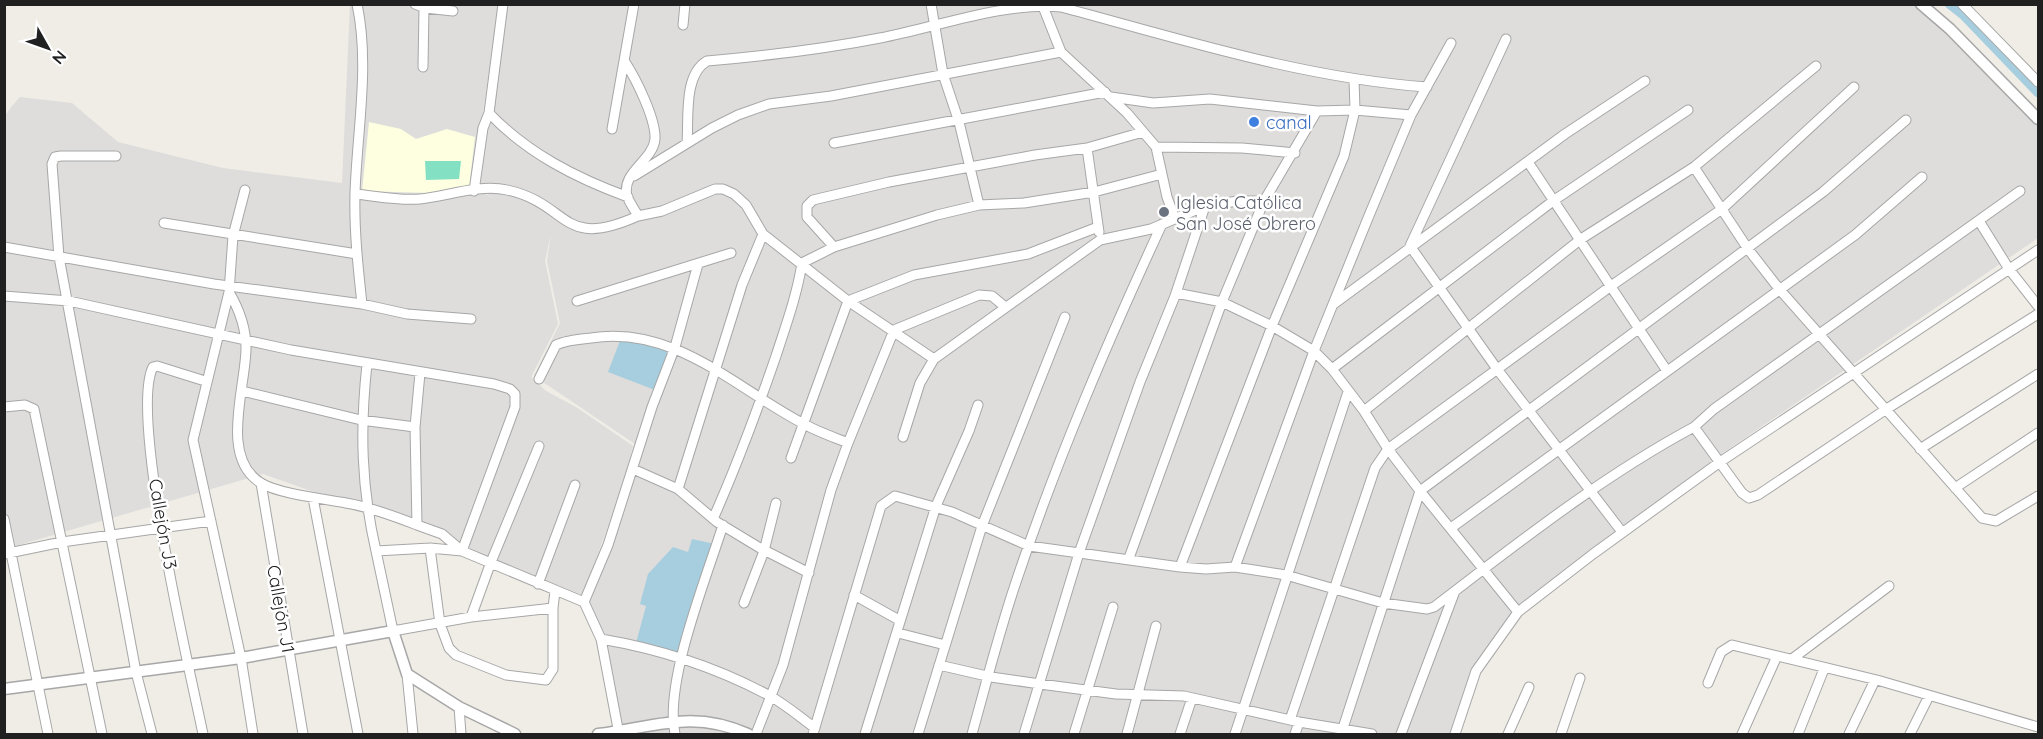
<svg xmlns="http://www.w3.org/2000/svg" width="2043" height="739" font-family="Quicksand,sans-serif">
<rect width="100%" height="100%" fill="#f0ede6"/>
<!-- residential -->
<path fill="#dedddc" d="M350,5H499L472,187L497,200L477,188L507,5H1918L2038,123V238L1723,453L1520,604L1473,669L1450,734H754L722,722L620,726L602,638L586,602L641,448L534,376L560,323L547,261L551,234L545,261L558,324L531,377L546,391L576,407L633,446L623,485L583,595L466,549L452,535L370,504L314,492L263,474L5,549L4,117L12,106L20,97L72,103L118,142L223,168L342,183Z
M671,721L724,725L744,734H610Z"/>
<!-- education -->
<path fill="#fdffe0" d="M369,122L401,129L416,139L447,129L475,137L469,188L428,193L362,191Z"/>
<!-- pitch -->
<path fill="#83e0c2" d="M425,161H461L459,179L426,180Z"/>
<!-- water -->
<path fill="#a6cede" d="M623,333L668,347L666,362L655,390L608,372Z
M692,539L715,544L680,655L636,643L646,606L640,604L648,574L673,547L688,552Z"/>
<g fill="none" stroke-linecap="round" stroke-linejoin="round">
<!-- canal -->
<path stroke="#a6cede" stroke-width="9" d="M1949,4L1963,15L2038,93"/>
<!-- minor casing -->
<g stroke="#a7a7a7" stroke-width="11">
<path id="minor" d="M357,4C370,65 357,132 355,193C354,230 358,267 362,304
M415,4L425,8L453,11
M503,4L489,113C527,153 576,178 628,197
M931,4L943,74L959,122L979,205
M1042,4L1061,52L1127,113L1156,147L1167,197L1175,219
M1962,4L2038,82
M683,25L685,4
M1506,39L1410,246L1497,369L1622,532
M625,62C636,79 656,119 655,139C653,161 621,172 627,196C629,202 635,210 638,216L662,211L715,189H723L734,194L746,205L763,234L848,301L914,275L1028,254L1098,227
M423,67L424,8
M1111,97L1153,103L1210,99L1317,111L1355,110L1411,115
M612,129L634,4
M687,143C689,119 683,75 707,61C765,56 824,49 880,38C938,27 1002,2 1061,7C1181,39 1302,78 1427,87
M834,143L1105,92
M1156,147L1242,148L1295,153
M1087,148L1099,232
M116,156H61L55,157L52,164L59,257L136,672L152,734
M1528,162L1667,371
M1694,167L1748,249L1780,290L1982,518L1996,521L2038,496
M634,176L712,128L738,115L769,104L831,96L1061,52
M245,190L233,236L229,292L193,440L241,658L253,734
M474,191L483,128L489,113
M355,194C376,196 399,201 420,199C447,196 480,184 507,190C571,204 560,251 638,216
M1979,221L2009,269L2038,306
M164,223L357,254
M4,247L214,284L362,304L407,314L471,319
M834,247L807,217V206L813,200L889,182L1035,155L1087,148L1143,132
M229,292C239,309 246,328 246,348C246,386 219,458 261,483C279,494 325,499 346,503C370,507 394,516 417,525
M1176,293L1222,302L1272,326L1314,351L1332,369L1364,411L1388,449L1420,491L1823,192L1906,120
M4,296L69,301L291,350L494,384L510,389L515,394V407L462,551L430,548L376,551L393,631L471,617L553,608L555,591
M577,301L731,253
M1335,303L1565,134L1645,81
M367,364C360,429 361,486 376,551
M1332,369L1553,201L1688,110
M420,373L415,427L417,525L442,534L462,551L584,602L608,545L652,407L675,347L698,264
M539,379L556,345C566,340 580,339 591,338C674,325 734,387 802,423C816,431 833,437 848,443L894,330L979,295L992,296L1004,306
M242,391L361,420L415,427
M4,407L25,405L34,409L102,734
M1364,411L1581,239L1694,167L1816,66
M1694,427L1714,409L2020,191
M903,437L920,383L934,359L1100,240L1151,229L1205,206L1238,201H1264
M1920,449L2038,374
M791,458L848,301L934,359
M633,469L678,489L717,522L760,548L809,573
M261,483L303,734
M1955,488L2038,433
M678,489L742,285L763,234
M1420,491L1518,612
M313,498L358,734
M4,519L48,734
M713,519C737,465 757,411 776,356C786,325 797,295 802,263L834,247L937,215L979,205L1024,203L1094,192L1162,174
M1451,528L1855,235L1922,177
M430,548L440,624L449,648L456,655L506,675L546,680L553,669V608
M4,554L62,542L211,521
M1129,558L1222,302L1264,201L1317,111
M1180,567L1272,326L1344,156L1355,110L1354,79
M1235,567L1314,351L1368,218L1411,115L1451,43
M538,584L575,485
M854,595L899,620
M584,602L601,639L619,734
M744,603L764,551L776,503
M471,617L491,562L539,446
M898,633L945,645
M601,639C660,649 718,668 770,696C786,705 800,717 815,728
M1792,659L1889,586
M939,665L991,677L1040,684L1116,694L1184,696L1299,722L1372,734
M407,674L413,734
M1708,683L1721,652L1732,645L1877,680L2038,727
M459,707L461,734
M1290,720L1375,468L1388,449L1611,286L1722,209L1854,87
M1343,728L1420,491
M203,734C190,671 129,414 153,367L157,366L205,381
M675,734C664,682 706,579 723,525
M756,734L783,665L831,490L848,443
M813,734L881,506L895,496L952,512L1029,546L1180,567L1206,569L1235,567L1286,575L1383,603L1427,609L1434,607C1518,543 1601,477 1694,427L1742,493L1749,498L1758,495L1885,410L2038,314
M865,734L936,506L969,431L978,405
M918,734L982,526L1065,317
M972,734C986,684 999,632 1016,582C1057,459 1108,341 1162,224
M1024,734L1079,553L1140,382L1175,296L1205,206
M1074,734L1113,607
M1127,734L1156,626
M1180,734L1192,698
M1235,734L1348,392
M1295,734L1299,722
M1401,734L1455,591
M1455,734L1476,671L1518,612L1593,554L1720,462L2038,250
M1508,734L1529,687
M1561,734L1580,678
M1742,734L1777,656
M1798,734L1824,669
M1849,734L1875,680
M1910,734L1929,696"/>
</g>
<!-- tertiary casing -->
<g stroke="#a7a7a7" stroke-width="13">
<path id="tertiary" d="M1921,4L1950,29L2038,119
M4,689L241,658L393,631L407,674L459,707L515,734
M598,734C655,727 692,709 748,734"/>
</g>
<!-- minor -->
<use href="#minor" stroke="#fff" stroke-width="9"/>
<!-- tertiary -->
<use href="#tertiary" stroke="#fff" stroke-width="10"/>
</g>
<!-- markers -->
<circle fill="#3f7fe0" stroke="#fff" stroke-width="2" cx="1254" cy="122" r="6"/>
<circle fill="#6b7280" stroke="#fff" stroke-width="2" cx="1164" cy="212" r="6"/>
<g text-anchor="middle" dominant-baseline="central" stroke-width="5" stroke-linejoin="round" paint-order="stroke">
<!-- shop labels -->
<g font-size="18" fill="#366cbe" stroke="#fff" text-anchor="start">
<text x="1266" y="122">canal</text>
</g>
<!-- worship labels -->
<g font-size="18" fill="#5b616d" stroke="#fff" text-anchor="start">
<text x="1176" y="202">Iglesia Católica<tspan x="1176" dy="21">San José Obrero</tspan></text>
</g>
<!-- street labels -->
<g font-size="18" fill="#202020" stroke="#fff">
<text transform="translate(163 524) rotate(80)">Callejón J3</text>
<text transform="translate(281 609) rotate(80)">Callejón J1</text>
</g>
</g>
<!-- border -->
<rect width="2043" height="739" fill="none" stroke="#202020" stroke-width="12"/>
<!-- north arrow -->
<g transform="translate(48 48) rotate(130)" stroke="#ffffff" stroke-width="4.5" paint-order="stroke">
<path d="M0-4.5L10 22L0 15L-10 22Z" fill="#202020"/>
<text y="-9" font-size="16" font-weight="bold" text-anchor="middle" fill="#202020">N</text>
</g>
</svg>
